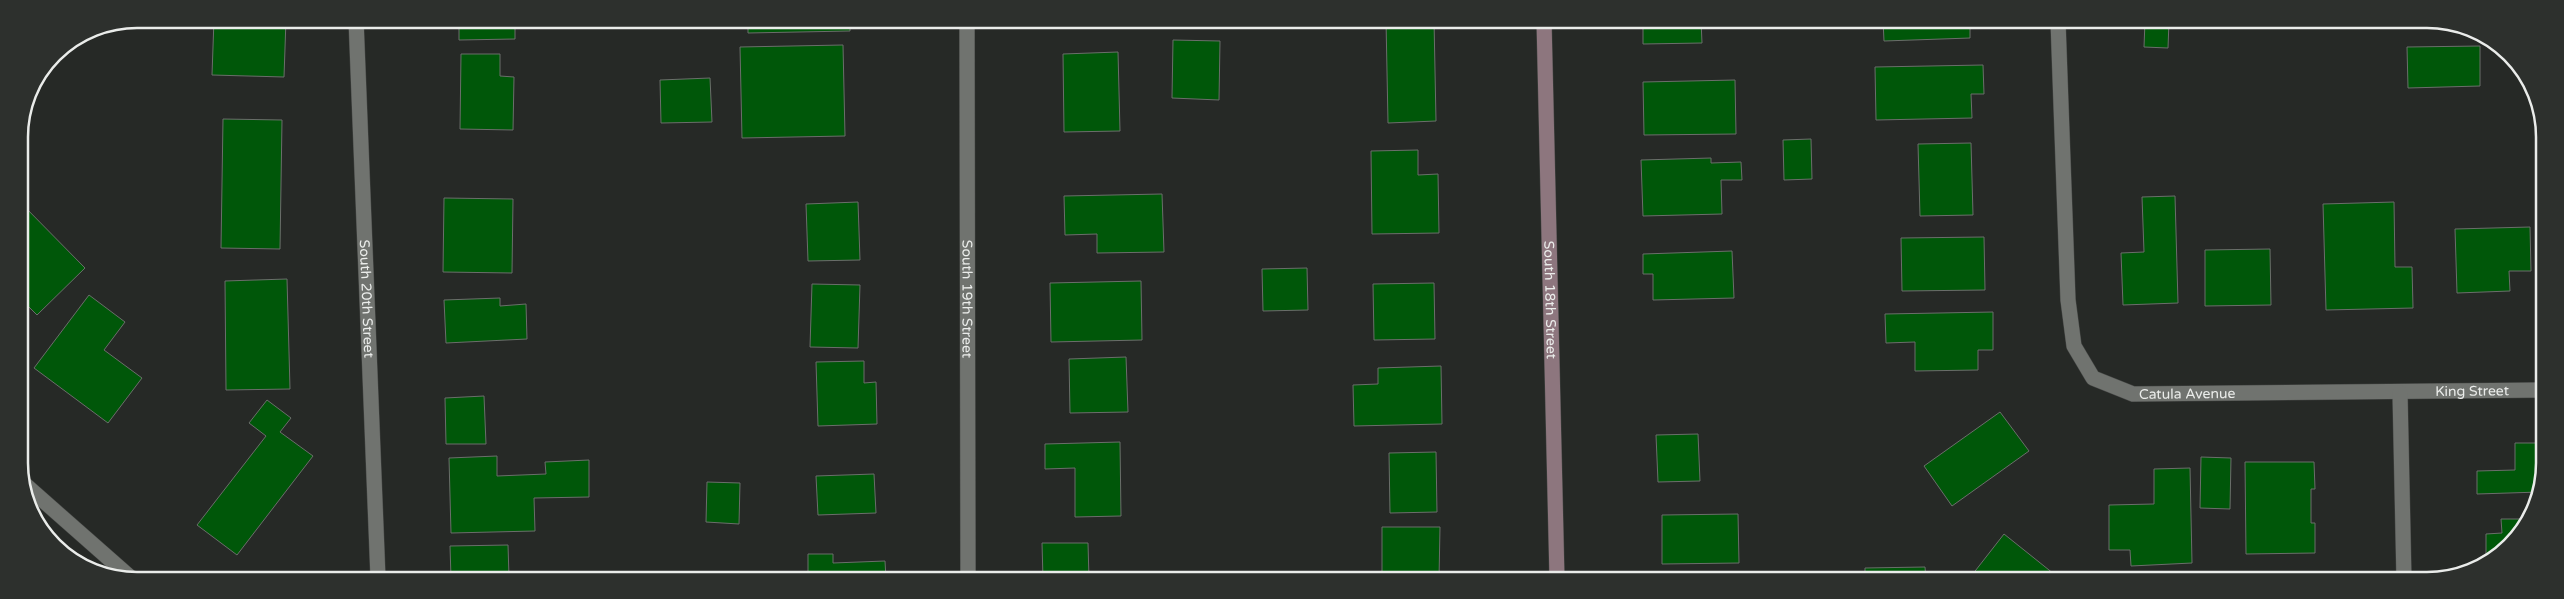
<svg xmlns="http://www.w3.org/2000/svg" width="2564" height="599" font-family="'Varela Round',sans-serif">
<rect width="100%" height="100%" fill="#262926"/>
<!-- building -->
<path fill="#005709" stroke="#6b6e6b" d="M214,19H286L284,77L212,75Z
M459,19H515V39L459,40Z
M748,19H850V31L748,33Z
M1054,20H1113V26L1054,27Z
M1171,20H1219V23L1171,22Z
M1386,20H1434L1436,121L1388,123Z
M1643,20H1701L1702,43L1643,44Z
M1883,20H1970V38L1884,41Z
M2145,21H2169L2168,48L2144,47Z
M1173,40L1220,41L1219,100L1172,98Z
M843,45L845,136L742,138L740,47Z
M2480,46V86L2408,88L2407,47Z
M1118,52L1120,131L1064,132L1063,54Z
M461,54H500V76L514,77L513,130L460,129Z
M1983,65L1984,94H1971L1972,118L1876,120L1875,67Z
M710,78L712,122L661,123L660,80Z
M1735,80L1736,134L1644,135L1643,82Z
M223,119L282,120L280,249L221,248Z
M1811,139L1812,179L1784,180L1783,140Z
M1971,143L1973,215L1920,216L1918,144Z
M1418,150V175L1438,174L1439,233L1372,234L1371,151Z
M1711,158V163L1741,162L1742,180H1721L1722,214L1643,216L1641,160Z
M1162,194L1164,252L1097,253V234L1065,235L1064,196Z
M2175,196L2178,303L2123,305L2121,253L2144,252L2142,197Z
M444,198L513,199L512,273L443,272Z
M19,201L85,268L37,315L20,298Z
M858,202L860,260L808,261L806,204Z
M2394,202L2395,267H2412L2413,308L2326,310L2323,204Z
M2530,227L2531,271H2509L2510,291L2457,293L2455,229Z
M1984,237L1985,290L1902,291L1901,238Z
M2270,249L2271,305L2205,306V250Z
M1732,251L1734,298L1653,300V274H1643V254Z
M1307,268L1308,310L1263,311L1262,269Z
M287,279L290,389L226,390L225,281Z
M1141,281L1142,340L1051,342L1050,283Z
M1434,283L1435,339L1374,340L1373,284Z
M812,284L860,285L858,348L810,347Z
M89,295L125,322L104,350L142,378L108,423L34,368Z
M500,298V306L526,304L527,339L446,343L444,300Z
M1993,312V350H1978V370L1915,371V342L1886,343L1885,314Z
M1126,357L1128,412L1070,413L1069,359Z
M864,361V383L876,382L877,424L818,426L816,362Z
M1441,366L1442,424L1354,426L1353,385L1378,384V368Z
M484,396L486,444H446L445,398Z
M267,400L291,418L280,432L313,456L237,555L197,525L266,436L249,423Z
M2000,412L2029,451L1952,506L1924,466Z
M1698,434L1700,481L1658,482L1656,435Z
M1120,442L1121,516L1075,517V468L1045,469V444Z
M2515,443H2543V485L2540,492L2477,494V471L2515,470Z
M1436,452L1437,512L1390,513L1389,453Z
M497,456V476L546,474L545,462L589,460V497L534,498L535,531L451,533L449,458Z
M2201,457L2231,458L2230,509L2200,508Z
M2245,462H2314L2315,489H2311V523H2315V553L2246,554Z
M2190,468L2192,563L2131,566L2130,550H2109V505L2154,504V469Z
M874,474L876,513L818,515L816,476Z
M707,482L740,483L739,524L706,522Z
M1738,514L1739,563L1662,564V515Z
M2501,519H2531L2505,551L2486,559V534L2502,533Z
M1382,527H1440L1439,579H1382Z
M2004,534L2054,574L2050,580H1977L1972,575Z
M1042,543H1088L1089,579H1043Z
M508,545L509,577L547,575V578H451L450,546Z
M808,554H833V563L885,561L886,579H808Z
M1925,567L1926,580H1865V568Z
M1728,577V579H1643Z"/>
<g fill="none" stroke-linecap="round" stroke-linejoin="round">
<!-- minor casing -->
<g stroke="#444644" stroke-width="16">
<g id="minor">
<path id="s1" d="M356,19L378,578"/>
<path id="s2" d="M967,20L968,579"/>
<path id="s3" d="M2058,21L2068,300L2074,346L2093,378L2133,394L2543,390"/>
<path d="M2400,393L2404,580"/>
<path d="M21,481L131,578"/>
</g>
</g>
<!-- secondary casing -->
<g stroke="#444644" stroke-width="16">
<g id="secondary">
<path id="s4" d="M1544,20L1557,579"/>
</g>
</g>
<!-- minor -->
<use href="#minor" stroke="#70736f" stroke-width="15"/>
<!-- secondary -->
<use href="#secondary" stroke="#8d767e" stroke-width="15"/>
</g>
<g text-anchor="middle" dominant-baseline="central" stroke-width="4" stroke-linejoin="round" paint-order="stroke">
<!-- street labels -->
<g font-size="14" fill="#eaecea" stroke="#1d201d">
<text stroke="none"><textPath href="#s1" startOffset="280">South 20th Street</textPath></text>
<text stroke="none"><textPath href="#s2" startOffset="279">South 19th Street</textPath></text>
<text stroke="none"><textPath href="#s4" startOffset="280">South 18th Street</textPath></text>
<text stroke="none"><textPath href="#s3" startOffset="745">King Street</textPath></text>
<text stroke="none"><textPath href="#s3" startOffset="460">Catula Avenue</textPath></text>
</g>
</g>
<!-- crop -->
<path d="M0 0H2564V599H0ZM137 28H2427A109 109 0 0 1 2536 137V463A109 109 0 0 1 2427 572H137A109 109 0 0 1 28 463V137A109 109 0 0 1 137 28Z" fill="#2d302d" fill-rule="evenodd"/>
<path fill="none" stroke="#eaecea" stroke-width="2.5" d="M137 28H2427A109 109 0 0 1 2536 137V463A109 109 0 0 1 2427 572H137A109 109 0 0 1 28 463V137A109 109 0 0 1 137 28Z"/>
</svg>
